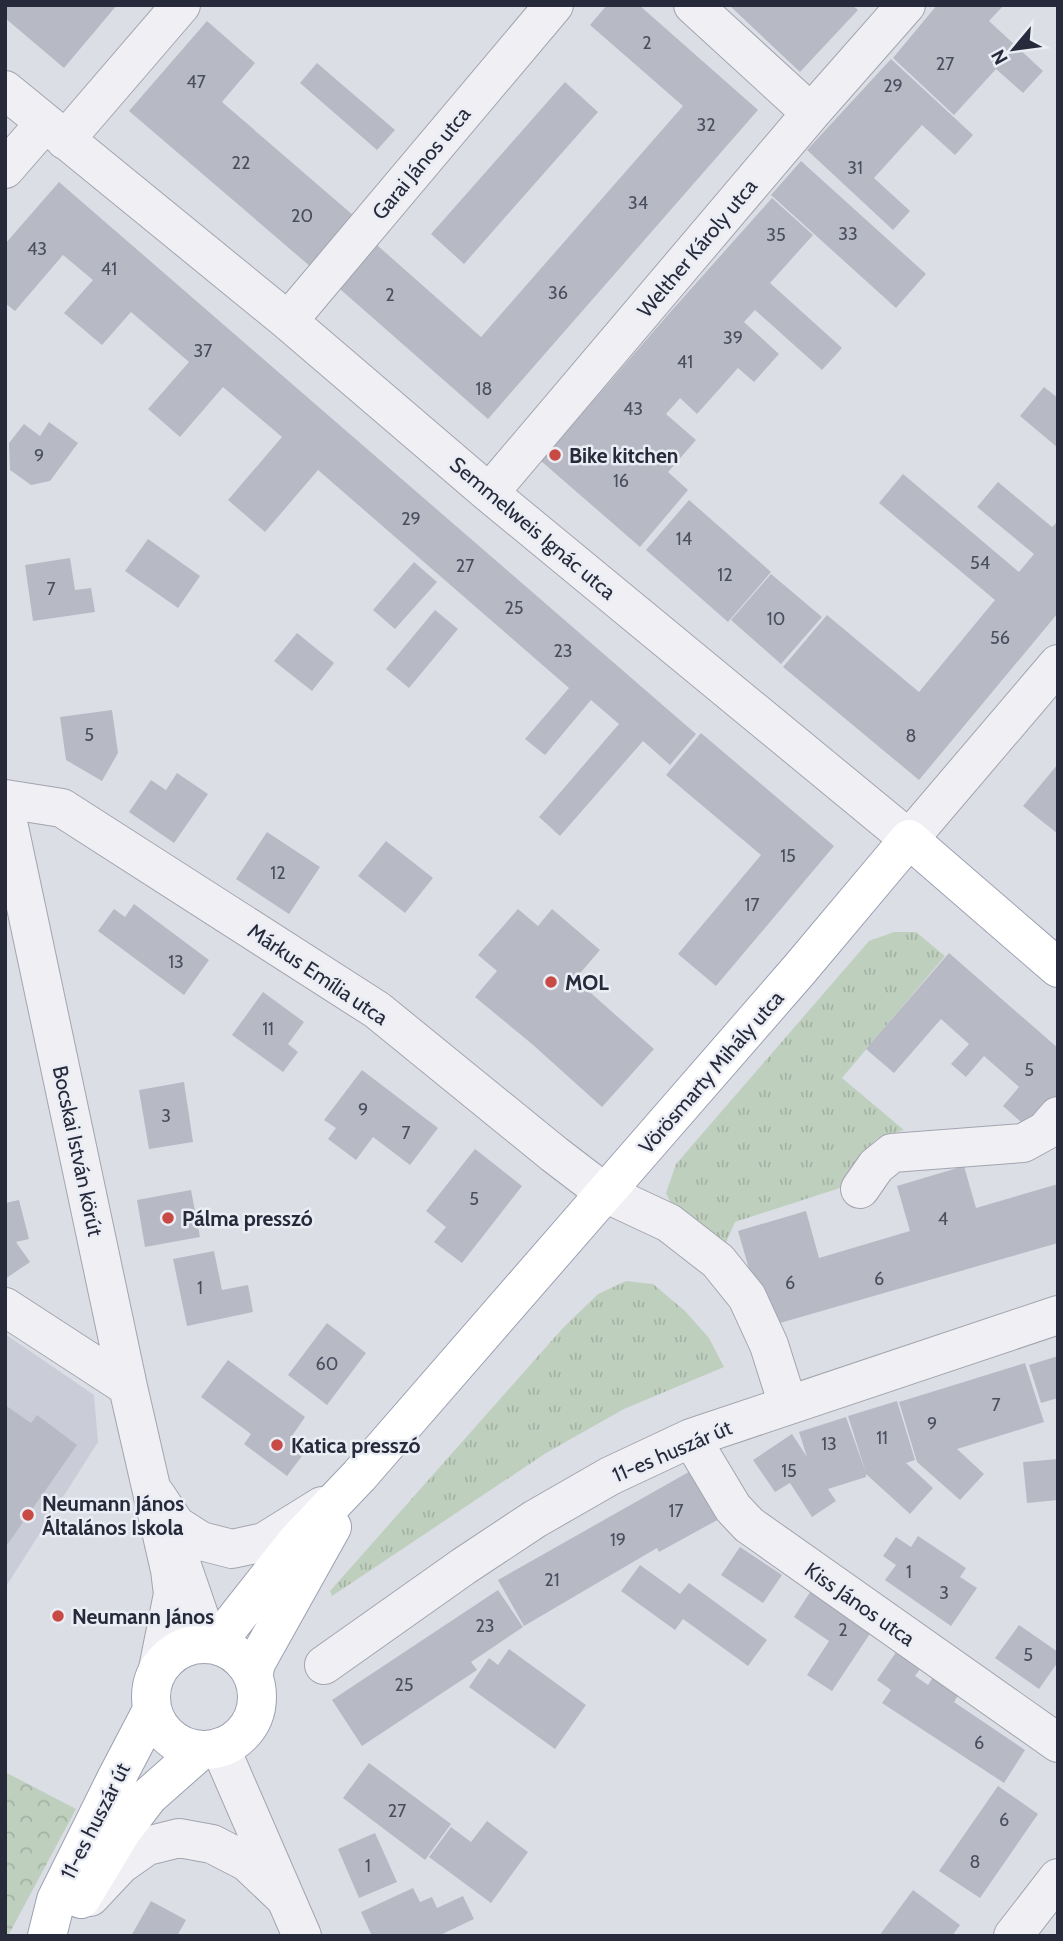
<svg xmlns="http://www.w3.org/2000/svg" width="1063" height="1941" font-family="Cabin,sans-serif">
<defs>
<pattern id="grass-tufts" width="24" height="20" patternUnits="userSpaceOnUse" patternTransform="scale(1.75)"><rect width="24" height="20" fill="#bfcfbe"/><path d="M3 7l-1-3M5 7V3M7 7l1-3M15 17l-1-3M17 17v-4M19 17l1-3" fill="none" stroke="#a4b2a4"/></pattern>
<pattern id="forest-crowns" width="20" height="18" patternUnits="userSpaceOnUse" patternTransform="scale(1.75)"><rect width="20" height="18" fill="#bfcfbe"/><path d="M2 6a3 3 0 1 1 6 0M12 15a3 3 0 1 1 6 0" fill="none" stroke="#a4b2a4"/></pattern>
</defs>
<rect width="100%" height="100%" fill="#dcdee6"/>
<!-- built -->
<path fill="#cacdd7" d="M5,1334L94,1395L98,1442L5,1588Z"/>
<!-- grass -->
<path fill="url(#grass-tufts)" d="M894,932H916L945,956L842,1078L904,1130L878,1138L861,1153L840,1188L735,1222L720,1256L677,1217L666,1193L676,1164L869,941Z
M626,1281L653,1284L685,1311L709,1338L724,1367L624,1409L546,1453L332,1596L330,1591L563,1328L598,1294Z"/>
<!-- forest -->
<path fill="url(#forest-crowns)" d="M5,1772L76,1809L8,1936H5Z"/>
<!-- building -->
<path fill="#b7b9c5" d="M5,5H117L64,68L5,18Z
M607,5H639L758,110L488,419L332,282L369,238L481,337L683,106L590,25Z
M729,5H852L858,10L800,72Z
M937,5H1004L989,21L1043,71L1023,93L996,69L954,115L893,58Z
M207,21L255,63L222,102L354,216L311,267L129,111Z
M891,59L973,135L955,155L922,125L874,178L910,211L893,230L807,150Z
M317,63L395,130L377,150L300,83Z
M565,82L598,112L464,264L431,234Z
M801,161L926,274L896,308L771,195Z
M59,182L696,734L670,765L643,741L560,836L539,817L619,724L591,700L545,755L525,739L569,688L318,470L265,532L228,500L282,437L223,387L180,437L148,409L189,362L131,312L102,345L64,313L93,280L63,255L15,311L5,303V244Z
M772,198L813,235L770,283L842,348L822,370L755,310L744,322L779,354L754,382L738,368L697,414L680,398L666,414L696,440L668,472L688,490L640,547L541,461L673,309Z
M1044,387L1058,398V448L1020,416Z
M49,422L78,443L50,481L31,485L10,470L9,443L24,424L40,436Z
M903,474L1019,572L1034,554L977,507L998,482L1052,527L1058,521V613L919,780L783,667L827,615L919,692L995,600L879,503Z
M689,500L771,572L728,622L646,550Z
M148,539L200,576L178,608L125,571Z
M70,558L75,590L91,588L95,612L33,621L25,565Z
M414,562L437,582L395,629L373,610Z
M771,574L822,617L781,664L731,620Z
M435,610L458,629L409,688L386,669Z
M297,633L334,663L312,691L274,661Z
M112,710L118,753L102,781L66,760L60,717Z
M701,733L834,846L716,986L678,954L761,855L666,775Z
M1058,764V834L1023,806Z
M177,773L208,794L174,843L129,812L151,780L166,790Z
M267,832L320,867L289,914L236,879Z
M386,841L433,878L405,913L358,876Z
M134,904L209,960L184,995L98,931L114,909L125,917Z
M518,909L538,926L552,909L600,950L575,979L654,1049L602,1107L532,1044L475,997L497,971L478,955Z
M949,953L1058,1048V1094L1028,1128L1003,1106L1019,1087L984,1056L966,1077L951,1064L969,1044L941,1019L894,1073L866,1049Z
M263,992L304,1022L288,1044L298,1052L283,1072L232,1035Z
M362,1070L438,1128L410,1165L373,1137L356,1160L328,1139L336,1128L324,1120Z
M184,1082L193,1142L149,1149L139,1090Z
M475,1149L522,1186L462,1263L434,1242L446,1227L426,1211Z
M964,1166L976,1208L1058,1184V1243L766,1327L738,1231L806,1211L819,1258L910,1231L897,1186Z
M191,1190L200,1237L145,1247L137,1200Z
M19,1200L29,1239L16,1242L30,1262L5,1279V1203Z
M214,1251L222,1290L248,1285L253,1312L187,1326L173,1259Z
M327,1323L366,1353L327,1405L288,1375Z
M1058,1356V1398L1041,1403L1029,1365Z
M228,1360L305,1417L292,1436L308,1448L287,1476L244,1444L251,1434L201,1397Z
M1025,1363L1044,1422L957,1449L984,1474L960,1500L917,1462L899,1402Z
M897,1401L915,1460L906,1463L933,1488L910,1514L866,1474V1477L828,1489L836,1501L812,1517L790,1483L775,1492L753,1460L792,1434L807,1457L799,1432L846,1417L866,1473L848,1416Z
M5,1405L31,1423L37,1415L77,1445L5,1548Z
M1058,1459V1500L1027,1503L1023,1462Z
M694,1469L721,1518L659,1552L657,1548L524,1626L498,1580Z
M918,1536L966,1568L960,1577L977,1588L951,1626L885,1580L896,1565L883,1556L896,1537L911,1547Z
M740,1547L782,1575L763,1603L721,1575Z
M640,1565L680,1594L689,1583L767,1640L748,1666L683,1619L675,1630L621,1591Z
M818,1580L879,1620L832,1691L807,1675L829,1641L794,1617Z
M498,1590L523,1627L471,1662L477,1670L362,1746L332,1700Z
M1019,1625L1058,1652V1662L1039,1689L995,1658Z
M901,1645L926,1661L915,1676L928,1685L939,1667L965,1684L954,1702L1025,1750L1004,1783L882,1703L891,1690L877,1680Z
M509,1649L586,1705L555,1749L469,1687L489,1658L498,1665Z
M369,1763L451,1824L425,1860L343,1798Z
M998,1786L1038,1814L980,1898L939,1871Z
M487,1821L528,1852L491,1903L429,1857L451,1827L471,1842Z
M375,1833L397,1882L359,1898L338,1849Z
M413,1888L420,1902L432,1897L437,1908L463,1896L474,1919L438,1936H372L361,1912Z
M913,1890L960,1925L952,1936H879Z
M151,1901L186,1920L177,1936H131Z"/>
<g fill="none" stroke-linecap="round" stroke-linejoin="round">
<!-- minor casing -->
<g stroke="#a2a4af" stroke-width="40">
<path id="minor" d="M693,5L811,113
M5,90L288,321L489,493L909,839L1058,664
M65,140L181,5
M5,169L45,123
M288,321L554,5
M489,493L811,113L906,5
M5,799L62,808L377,1010L554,1154L605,1193L669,1223L718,1261L747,1297L769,1345L788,1405
M5,808L128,1387L170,1570L173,1594L158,1669
M860,1189L876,1166L892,1153L1023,1143L1045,1131L1058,1116
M5,1307L128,1387
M691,1438L733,1508L749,1525L1058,1743
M156,1495L176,1525L201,1541L232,1549L264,1542L322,1506
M181,1563L209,1644
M324,1665L464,1566L535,1519L610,1476L691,1438L1058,1315
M220,1747L302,1936
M90,1897L120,1865L147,1846L179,1838L212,1844L247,1862L286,1899
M1013,1936L1058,1878"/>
</g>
<!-- major casing -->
<g stroke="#9ca0b1" stroke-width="40">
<path id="major" d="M151 1697a53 53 0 1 1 106 0a53 53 0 1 1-106 0Z
M215,1645L297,1541L359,1476L605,1193L799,970L909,839L1058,968
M253,1677L256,1663L332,1527
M81,1899L122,1831L149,1796L201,1750
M47,1936L56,1900L116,1779L152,1710"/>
</g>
<!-- minor -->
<use href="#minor" stroke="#efeff4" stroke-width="38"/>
<!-- major -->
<use href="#major" stroke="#fff" stroke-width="38"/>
</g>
<!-- markers -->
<g fill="#c74a44" stroke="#ebedf4" stroke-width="2.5">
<circle cx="555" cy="455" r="7"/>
<circle cx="551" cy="982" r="7"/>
<circle cx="168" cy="1218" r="7"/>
<circle cx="277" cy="1445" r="7"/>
<circle cx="28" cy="1515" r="7"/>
<circle cx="58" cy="1616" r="7"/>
</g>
<g text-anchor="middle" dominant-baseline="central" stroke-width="5" stroke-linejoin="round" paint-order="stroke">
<!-- number labels -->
<g font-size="18" fill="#4b4e5e">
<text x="647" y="43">2</text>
<text x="945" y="64">27</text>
<text x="196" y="82">47</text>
<text x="893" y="86">29</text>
<text x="706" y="125">32</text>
<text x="241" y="163">22</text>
<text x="855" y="168">31</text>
<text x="638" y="203">34</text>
<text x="302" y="216">20</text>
<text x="848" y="234">33</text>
<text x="776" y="235">35</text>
<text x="37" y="249">43</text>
<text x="109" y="269">41</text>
<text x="558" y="293">36</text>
<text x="390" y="295">2</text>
<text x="733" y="338">39</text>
<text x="203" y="351">37</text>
<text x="685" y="362">41</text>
<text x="484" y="389">18</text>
<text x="633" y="409">43</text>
<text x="39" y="456">9</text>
<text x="621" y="481">16</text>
<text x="411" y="519">29</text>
<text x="684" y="539">14</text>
<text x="980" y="563">54</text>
<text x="465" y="566">27</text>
<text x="725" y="575">12</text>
<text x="51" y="589">7</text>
<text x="514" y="608">25</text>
<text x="776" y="619">10</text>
<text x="1000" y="638">56</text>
<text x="563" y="651">23</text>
<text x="89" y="735">5</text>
<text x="911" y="736">8</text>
<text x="788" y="856">15</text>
<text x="278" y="873">12</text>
<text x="752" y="905">17</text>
<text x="176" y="962">13</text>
<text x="268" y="1029">11</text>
<text x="1029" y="1070">5</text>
<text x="363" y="1110">9</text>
<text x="166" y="1116">3</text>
<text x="406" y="1133">7</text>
<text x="474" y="1199">5</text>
<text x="943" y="1219">4</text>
<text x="879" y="1279">6</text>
<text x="790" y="1283">6</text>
<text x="200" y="1288">1</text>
<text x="327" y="1364">60</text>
<text x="996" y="1405">7</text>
<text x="932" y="1424">9</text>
<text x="882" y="1438">11</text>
<text x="829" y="1444">13</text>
<text x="789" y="1471">15</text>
<text x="676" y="1511">17</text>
<text x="618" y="1540">19</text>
<text x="909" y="1572">1</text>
<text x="552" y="1580">21</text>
<text x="944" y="1593">3</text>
<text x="485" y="1626">23</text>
<text x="843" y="1630">2</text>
<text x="1028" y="1655">5</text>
<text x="404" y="1685">25</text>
<text x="979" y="1743">6</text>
<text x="397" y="1811">27</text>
<text x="1004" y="1820">6</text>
<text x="975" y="1862">8</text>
<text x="368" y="1866">1</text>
</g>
<!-- street labels -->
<g font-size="21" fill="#272a3b" stroke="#ebedf4">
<text transform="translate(421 163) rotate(-50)">Garai János utca</text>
<text transform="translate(697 248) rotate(-50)">Welther Károly utca</text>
<text transform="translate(533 528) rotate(40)">Semmelweis Ignác utca</text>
<text transform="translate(318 974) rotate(34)">Márkus Emília utca</text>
<text transform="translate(711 1072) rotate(-49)">Vörösmarty Mihály utca</text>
<text transform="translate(78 1151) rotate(78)">Bocskai István körút</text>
<text transform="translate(672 1451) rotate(-23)">11-es huszár út</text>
<text transform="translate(860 1604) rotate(35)">Kiss János utca</text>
<text transform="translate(95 1821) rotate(-63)">11-es huszár út</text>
</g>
<!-- poi labels -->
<g font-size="21" font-weight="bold" fill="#272a3b" stroke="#ebedf4" text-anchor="start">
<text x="569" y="455">Bike kitchen</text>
<text x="565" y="982">MOL</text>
<text x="182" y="1218">Pálma presszó</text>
<text x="291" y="1445">Katica presszó</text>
<text x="42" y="1503">Neumann János<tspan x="42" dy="24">Általános Iskola</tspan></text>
<text x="72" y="1616">Neumann János</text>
</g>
</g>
<!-- border -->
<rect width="1063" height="1941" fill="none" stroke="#272a3b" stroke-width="14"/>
<!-- north arrow -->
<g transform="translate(1014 49) rotate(241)" stroke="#ebedf4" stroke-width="5" paint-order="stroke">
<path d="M0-5L12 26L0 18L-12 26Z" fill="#272a3b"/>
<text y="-10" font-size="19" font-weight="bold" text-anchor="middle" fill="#272a3b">N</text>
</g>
</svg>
